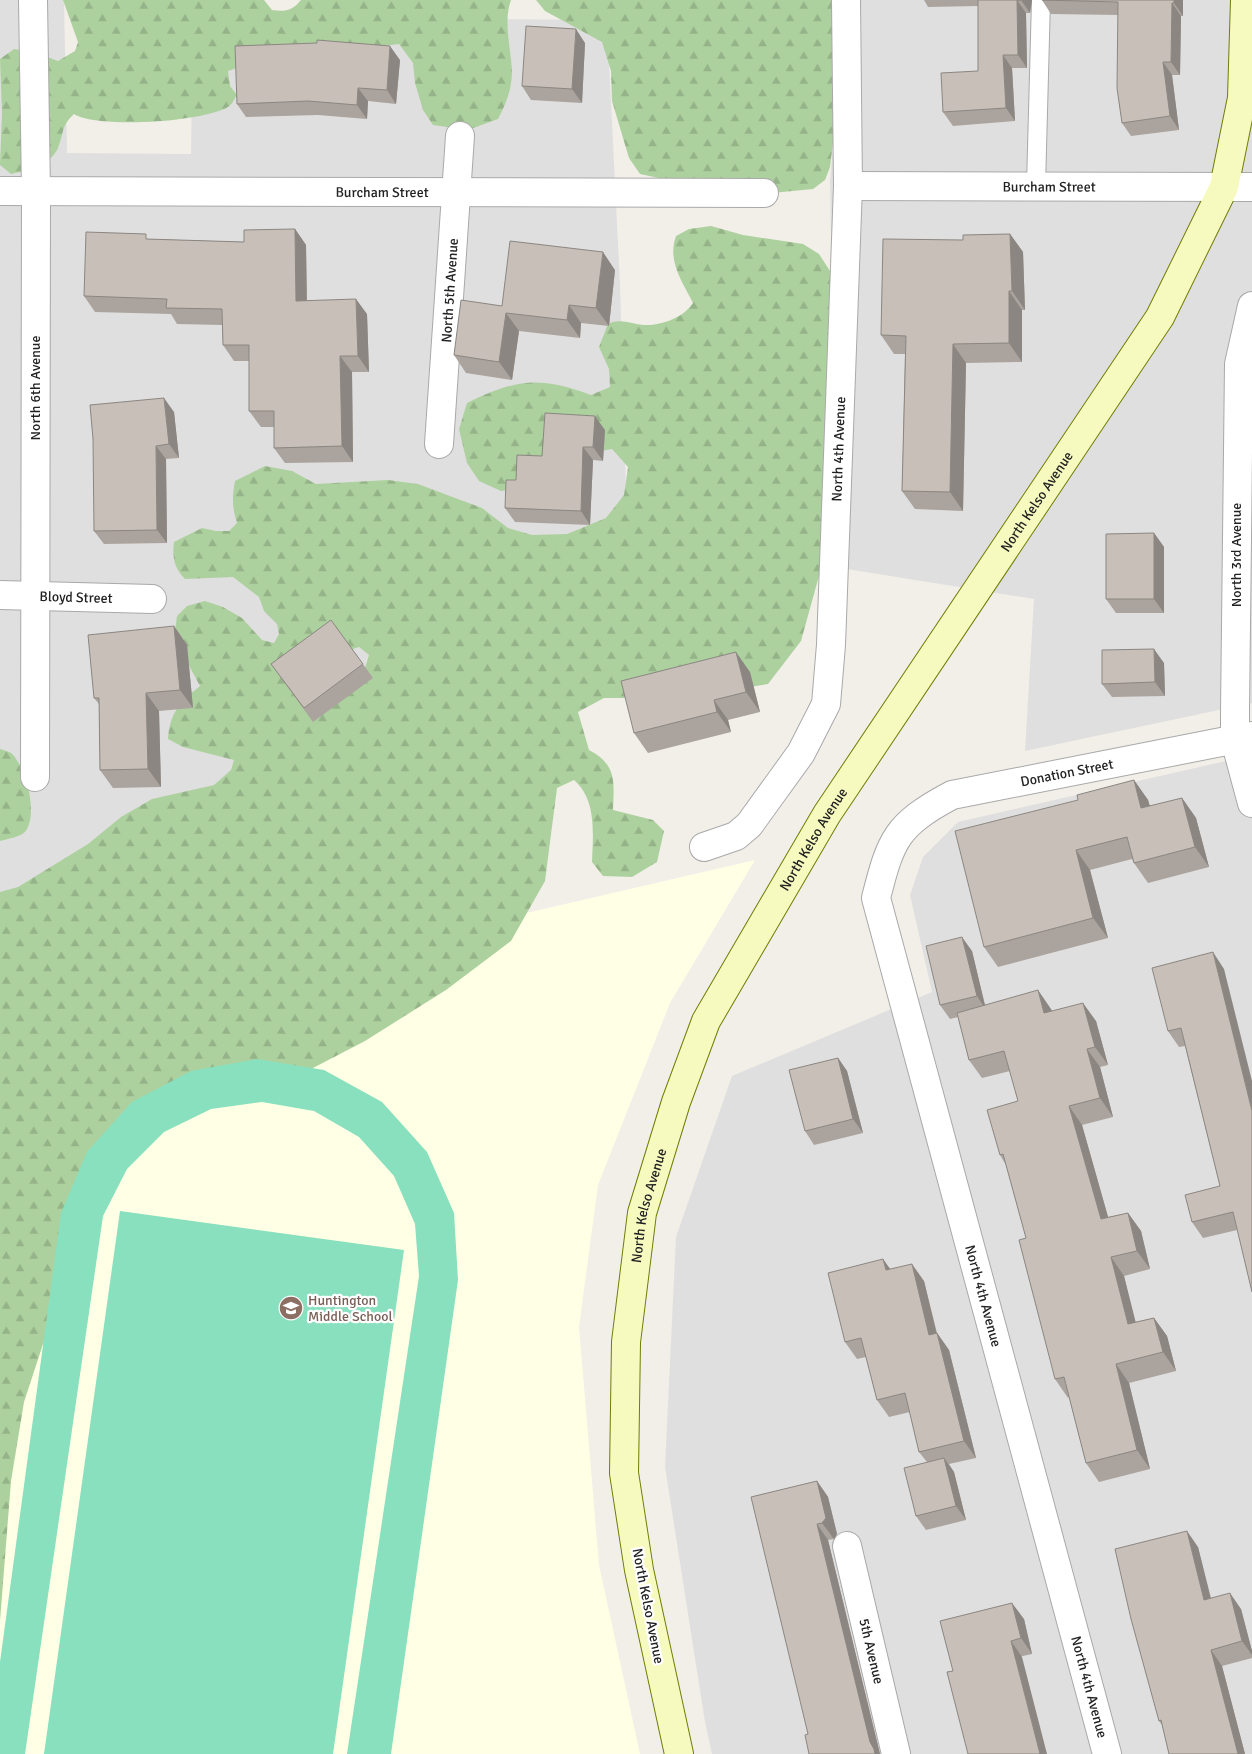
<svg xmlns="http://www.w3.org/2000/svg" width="1252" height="1754" font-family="Signika,sans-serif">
<defs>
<pattern id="forest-firs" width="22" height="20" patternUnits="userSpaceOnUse" patternTransform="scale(1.25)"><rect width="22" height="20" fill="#add19e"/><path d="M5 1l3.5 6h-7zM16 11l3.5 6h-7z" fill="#95b388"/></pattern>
</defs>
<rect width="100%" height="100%" fill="#f2efe9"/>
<!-- residential -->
<path fill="#e0dfdf" d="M0,0H64L67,153L191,154L193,17L607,20L620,285L627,525L0,1002Z
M846,0H1252V703L1025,751L1034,599L822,565L834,396L830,181Z
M1252,755V1754H712L705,1722L665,1467L676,1237L732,1076L932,992L910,895L923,857L958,822Z"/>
<!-- education -->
<path fill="#ffffe5" d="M755,860L670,1003L598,1185L579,1327L599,1565L640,1754H0V1288L24,1187L401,942Z"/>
<!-- forest -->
<path fill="url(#forest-firs)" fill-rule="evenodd" d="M63,0H264L272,10C285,12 292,11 301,0H511C503,22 511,48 512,71C512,89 506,104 498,119L468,130L433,125L423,110L415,83L413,63L399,44L258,61L228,71L230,86L237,95C234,99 232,105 228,107C203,122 97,129 74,114C61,126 64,133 58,148C50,166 28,170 11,174L0,165L2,114L0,59L14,49L37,53L58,61L75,51L78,42Z
M536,0H847L842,73L830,167L825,180L813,189L743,196L640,174L629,158L612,101L611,71L602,42L545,11Z
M711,226L743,235L803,244L819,254L830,271L837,316L822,565L801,641L768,684L680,698H604L578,712L589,750C617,765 614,781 613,810L653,820L664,831L657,862L632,877L603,876L592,862C593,834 597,800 574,780L557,788L545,881L511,941L446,990L365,1041L284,1083L216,1088L120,1153L82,1291L43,1344L24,1402L11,1481L0,1621V892L18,887L88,844L121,817L152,799L214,785L231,770L234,760L183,747L168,739C170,712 180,702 200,686L174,638L177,616L187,606L205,601L223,607L242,618L262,640L274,643L279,634L277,624L264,611L259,597L233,577L185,579C174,568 172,557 174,542L202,528L216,531H229L237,523C232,508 232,496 235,481L265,466L292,471L316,484L388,480L418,484L482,508L508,528L532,535L567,534L606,518L624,495L628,467L612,449L575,456L529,487L501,491L479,481L467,463L459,429L467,403C516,379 539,376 591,395L610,387L609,369L599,347L608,324C620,318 631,324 643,325C661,326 683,318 693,303C682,281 667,261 676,236L689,229ZM359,647L369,655L365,668L347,651Z
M0,749C3,750 8,751 11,753C26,766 39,815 25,832C20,837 7,839 0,841Z"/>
<!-- pitch -->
<path fill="#88e0be" d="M257,1059L324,1070L382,1102L427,1152L454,1213L458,1280L391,1754H347L419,1276L415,1224L394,1176L359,1137L314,1111L262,1102L211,1109L164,1132L127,1169L103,1216L25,1754H0V1662L61,1213L87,1152L132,1102L191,1071Z
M120,1211L404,1250L333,1754H44Z"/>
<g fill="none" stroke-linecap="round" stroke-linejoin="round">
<!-- lane casing -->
<g stroke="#a9a9a9" stroke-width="20">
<path id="lane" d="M1036,186L1041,0"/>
</g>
<!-- street casing -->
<g stroke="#a9a9a9" stroke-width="30">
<g id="street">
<path d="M33,0L36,191L35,777"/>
<path id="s1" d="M848,186L1252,187"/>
<path id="s2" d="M0,191L764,193"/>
<path d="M1252,306L1239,364L1235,712V740L1252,803"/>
<path id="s3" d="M439,444L460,136"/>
<path id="s4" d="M0,595L152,599"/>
<path id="s5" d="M704,847L736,836L749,825L801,753L826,704L831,645L848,186L846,0"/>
<path id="s6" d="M847,1546L896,1754"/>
<path id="s7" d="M1107,1754L876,898C891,839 896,825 952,795L1252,736"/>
</g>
</g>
<!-- secondary casing -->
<g stroke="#707d05" stroke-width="30">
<g id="secondary">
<path id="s8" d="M679,1754L639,1570L624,1473L626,1342L642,1213L676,1102L706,1021L827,814L1160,317L1224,187L1242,98L1245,0"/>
</g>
</g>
<!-- lane -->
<use href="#lane" stroke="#fff" stroke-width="18"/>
<!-- street -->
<use href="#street" stroke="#fff" stroke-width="28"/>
<!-- secondary -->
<use href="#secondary" stroke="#f7fabf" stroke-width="28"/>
</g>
<!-- wall -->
<path fill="#aba49e" d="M924,0H1032L1030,13H1026L1027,68H1012L1015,121L953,126L943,112L978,71V6L928,7Z
M1042,0H1183V16H1181L1180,75H1172L1179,130L1131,136L1122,123L1118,15L1051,14Z
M585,43L582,103L531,100L522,86Z
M400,60L396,104L368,101L367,119L318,115L246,117L237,104Z
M295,229L306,245L307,301L367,314L369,372H352L353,462L285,463L274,448V427H261L249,411V361H234L223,345L222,325L177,324L171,314L95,312L84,296L150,239L244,242Z
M1010,234L1023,252L1025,310H1022V362L966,363L963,511L915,509L902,491L905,354H894L881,335L963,240Z
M615,270L609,326L581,323L580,338L519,331L512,380L466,373L454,355L502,306Z
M174,412L179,458L166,459L167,543L104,544L94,531Z
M605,430L603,461L593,460L590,525L515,522L505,508L516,480L542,456Z
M1154,533L1164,547V613H1116L1106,599Z
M174,626L187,645L193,708L159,711L161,787L113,788L100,770L99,704L94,698Z
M1164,663L1165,696L1112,697L1102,684Z
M271,664H363L373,678L313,722Z
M750,672L760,712L728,720L731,732L648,753L634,733Z
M1134,780L1148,800L1150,806L1182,798L1196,818L1209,867L1148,883L1134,863L1132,859L1090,870L1108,938L998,967L984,947L1078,800Z
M972,951L985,1005L1051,1009L1052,1011L1096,1021L1108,1065L1100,1067L1113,1117L1082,1125L1108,1217L1128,1213L1141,1231L1150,1269L1124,1276L1135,1322L1154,1318L1167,1336L1176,1371L1129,1383L1150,1469L1099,1482L1086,1463L1069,1397L1068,1398L1055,1379L1026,1238L1006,1165L1000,1155L1018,1101L1010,1071L982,1078L969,1060L958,1017L950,1019L940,1005Z
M1224,969L1237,1230L1203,1238L1192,1222L1220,1186L1185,1046L1179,1047L1168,1031Z
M838,1058L847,1071L863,1133L814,1145L805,1131Z
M883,1259L890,1269L924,1281L937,1333L949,1350L976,1458L949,1464L954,1472L966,1520L926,1530L916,1516L927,1462L919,1452L910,1412L889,1417L877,1400L866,1357L857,1359L845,1342Z
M817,1481L828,1497L837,1534L834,1539L828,1540L880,1754H809Z
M1198,1547L1211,1598L1241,1609L1252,1651V1658L1222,1666L1245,1754H1169L1162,1725L1159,1721Z
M1024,1619L1032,1654L953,1671Z"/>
<!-- shaded-wall -->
<path fill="#8b8681" d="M1017,0L1026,13L1027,68L1018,55Z
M1021,0H1032L1030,13Z
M1174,0H1183V16L1174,3Z
M1172,3L1181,16L1180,75L1171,62Z
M576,29L585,43L582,103L572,89Z
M390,46L400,60L396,104L387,90Z
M1003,55L1012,68L1015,121L1006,108Z
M1163,62L1172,75L1179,130L1170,116Z
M358,88L368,101L367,119L357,105Z
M295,229L306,245L307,317L296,301Z
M1010,234L1023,252L1025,310L1012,291Z
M603,252L615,270L609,326L596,308Z
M1009,291L1022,310V362L1009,343Z
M356,299L367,314L369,372L358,356Z
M569,305L581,323L580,338L567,320Z
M506,313L519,331L512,380L499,362Z
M953,344L966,363L963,511L950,492Z
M340,356L352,372L353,462L342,446Z
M164,398L174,412L179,458L169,444Z
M595,416L605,430L603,461L593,447Z
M156,446L166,459L167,543L157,530Z
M583,447L593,460L590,525L581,511Z
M1154,533L1164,547V613L1154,599Z
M174,626L187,645L193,708L180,690Z
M1154,649L1164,663L1165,696L1155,682Z
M736,652L750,672L760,712L746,692Z
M146,693L159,711L161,787L148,769Z
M714,700L728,720L731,732L717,712Z
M1134,780L1148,800L1156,828L1141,808Z
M1182,798L1196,818L1209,867L1195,847Z
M1076,850L1090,870L1108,938L1093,918Z
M962,937L972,951L986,1010L977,996Z
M1213,952L1224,969L1252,1081V1111Z
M1038,990L1051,1009L1057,1031L1044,1013Z
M1083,1003L1096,1021L1108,1065L1095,1047Z
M1087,1049L1100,1067L1113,1117L1100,1098Z
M838,1058L847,1071L863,1133L853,1119Z
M1069,1106L1082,1125L1114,1238L1101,1219Z
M1128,1213L1141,1231L1150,1269L1137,1251Z
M1111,1257L1124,1276L1141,1343L1128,1324Z
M883,1259L895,1276L886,1270Z
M912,1264L924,1281L941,1352L929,1335Z
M1154,1318L1167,1336L1176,1371L1163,1352Z
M937,1333L949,1350L976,1458L964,1441Z
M1116,1364L1129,1383L1150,1469L1137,1450Z
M944,1458L954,1472L966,1520L956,1506Z
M817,1481L828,1497L837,1534L834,1539L822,1523Z
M817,1524L828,1540L880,1754H875L870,1742Z
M1187,1531L1198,1547L1215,1616L1204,1600Z
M1230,1593L1241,1609L1252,1651V1655L1242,1641Z
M1012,1603L1024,1619L1032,1654L1021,1638Z
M1011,1641L1022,1657L1047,1754H1040Z
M1211,1650L1222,1666L1245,1754H1238Z"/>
<!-- building -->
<path fill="#c7bfb8" stroke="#8b8681" d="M978,0H1021H1017L1018,55H1003L1006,108L943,112L941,73L978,71Z
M1042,0H1174V3H1172L1171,62H1163L1170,116L1122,123L1117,88L1118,2Z
M526,26L576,29L572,89L522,86Z
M317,40L390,46L387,90L358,88L357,105L308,101L237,104L235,46L317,43Z
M295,229L296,301L356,299L358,356H340L342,446L274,448V411H249V345H223L222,309L166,308L167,299L84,296L86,232L146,234V239L244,242V230Z
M1010,234L1012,291H1009V343L953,344L950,492L902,491L906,336L881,335L883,239L963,240V235Z
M510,241L603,252L596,308L569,305L567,320L506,313L499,362L454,355L461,300L502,306Z
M164,398L169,444L156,446L157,530L94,531L93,439L90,405Z
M545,413L595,416L593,447H583L581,511L505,508L506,480H516L517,455L542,456Z
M1154,533V599H1106V534Z
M331,620L363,664L304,708L271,664Z
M174,626L180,690L146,693L148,769L100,770L99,698H94L88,635Z
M1154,649L1155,682L1102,684V650Z
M736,652L746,692L714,700L717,712L634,733L621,681Z
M1134,780L1141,808L1182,798L1195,847L1134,863L1127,837L1076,850L1093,918L984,947L955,831L1078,800L1077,795Z
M962,937L977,996L940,1005L926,946Z
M1213,952L1252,1111V1292L1233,1212L1192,1222L1185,1195L1220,1186L1181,1028L1168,1031L1152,968Z
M1038,990L1044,1013L1083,1003L1095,1047L1087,1049L1100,1098L1069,1106L1101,1219L1128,1213L1137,1251L1111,1257L1128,1324L1154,1318L1163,1352L1116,1364L1137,1450L1086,1463L1064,1377L1055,1379L1019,1240L1026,1238L1003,1154L1000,1155L987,1110L1018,1101L1004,1051L969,1060L957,1013Z
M838,1058L853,1119L805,1131L789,1070Z
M883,1259L886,1270L912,1264L929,1335L937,1333L964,1441L919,1452L905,1393L877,1400L861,1338L845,1342L828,1273Z
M944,1458L956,1506L916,1516L904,1468Z
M817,1481L826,1518L822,1523L817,1524L870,1742L874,1749L875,1754H809L805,1735L808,1734L751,1497Z
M1187,1531L1204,1600L1230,1593L1242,1641L1211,1650L1238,1754H1169L1161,1720L1159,1721L1131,1619L1115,1549Z
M1012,1603L1021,1638L1011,1641L1040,1754H968L947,1672L953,1671L940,1621Z"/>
<!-- icons -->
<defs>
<g id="school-disc" transform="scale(1.25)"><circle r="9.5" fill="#8d6e63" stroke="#fff"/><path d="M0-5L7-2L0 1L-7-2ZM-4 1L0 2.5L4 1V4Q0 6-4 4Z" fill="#fff"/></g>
</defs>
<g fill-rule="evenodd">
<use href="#school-disc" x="291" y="1308"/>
</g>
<g text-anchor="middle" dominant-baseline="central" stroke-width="4.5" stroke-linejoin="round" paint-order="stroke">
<!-- street labels -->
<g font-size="14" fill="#222" stroke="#fff">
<text stroke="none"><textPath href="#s1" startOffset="201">Burcham Street</textPath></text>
<text stroke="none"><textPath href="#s2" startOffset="382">Burcham Street</textPath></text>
<text stroke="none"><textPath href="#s3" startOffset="154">North 5th Avenue</textPath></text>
<text transform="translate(35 388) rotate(-90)">North 6th Avenue</text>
<text stroke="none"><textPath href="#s5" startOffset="450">North 4th Avenue</textPath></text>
<text stroke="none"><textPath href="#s8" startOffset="1366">North Kelso Avenue</textPath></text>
<text transform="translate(1236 555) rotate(-90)">North 3rd Avenue</text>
<text stroke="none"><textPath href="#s4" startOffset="76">Bloyd Street</textPath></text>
<text stroke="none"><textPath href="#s7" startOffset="1138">Donation Street</textPath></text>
<text stroke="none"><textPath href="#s8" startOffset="961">North Kelso Avenue</textPath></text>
<text stroke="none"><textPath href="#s8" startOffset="556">North Kelso Avenue</textPath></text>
<text transform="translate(983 1296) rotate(75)">North 4th Avenue</text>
<text transform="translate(648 1606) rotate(79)">North Kelso Avenue</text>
<text stroke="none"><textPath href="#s6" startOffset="108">5th Avenue</textPath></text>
<text transform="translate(1089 1687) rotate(75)">North 4th Avenue</text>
</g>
<!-- education labels -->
<g font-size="14" fill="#785e54" stroke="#fff" text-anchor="start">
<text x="308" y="1300">Huntington<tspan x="308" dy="16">Middle School</tspan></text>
</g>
</g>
</svg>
